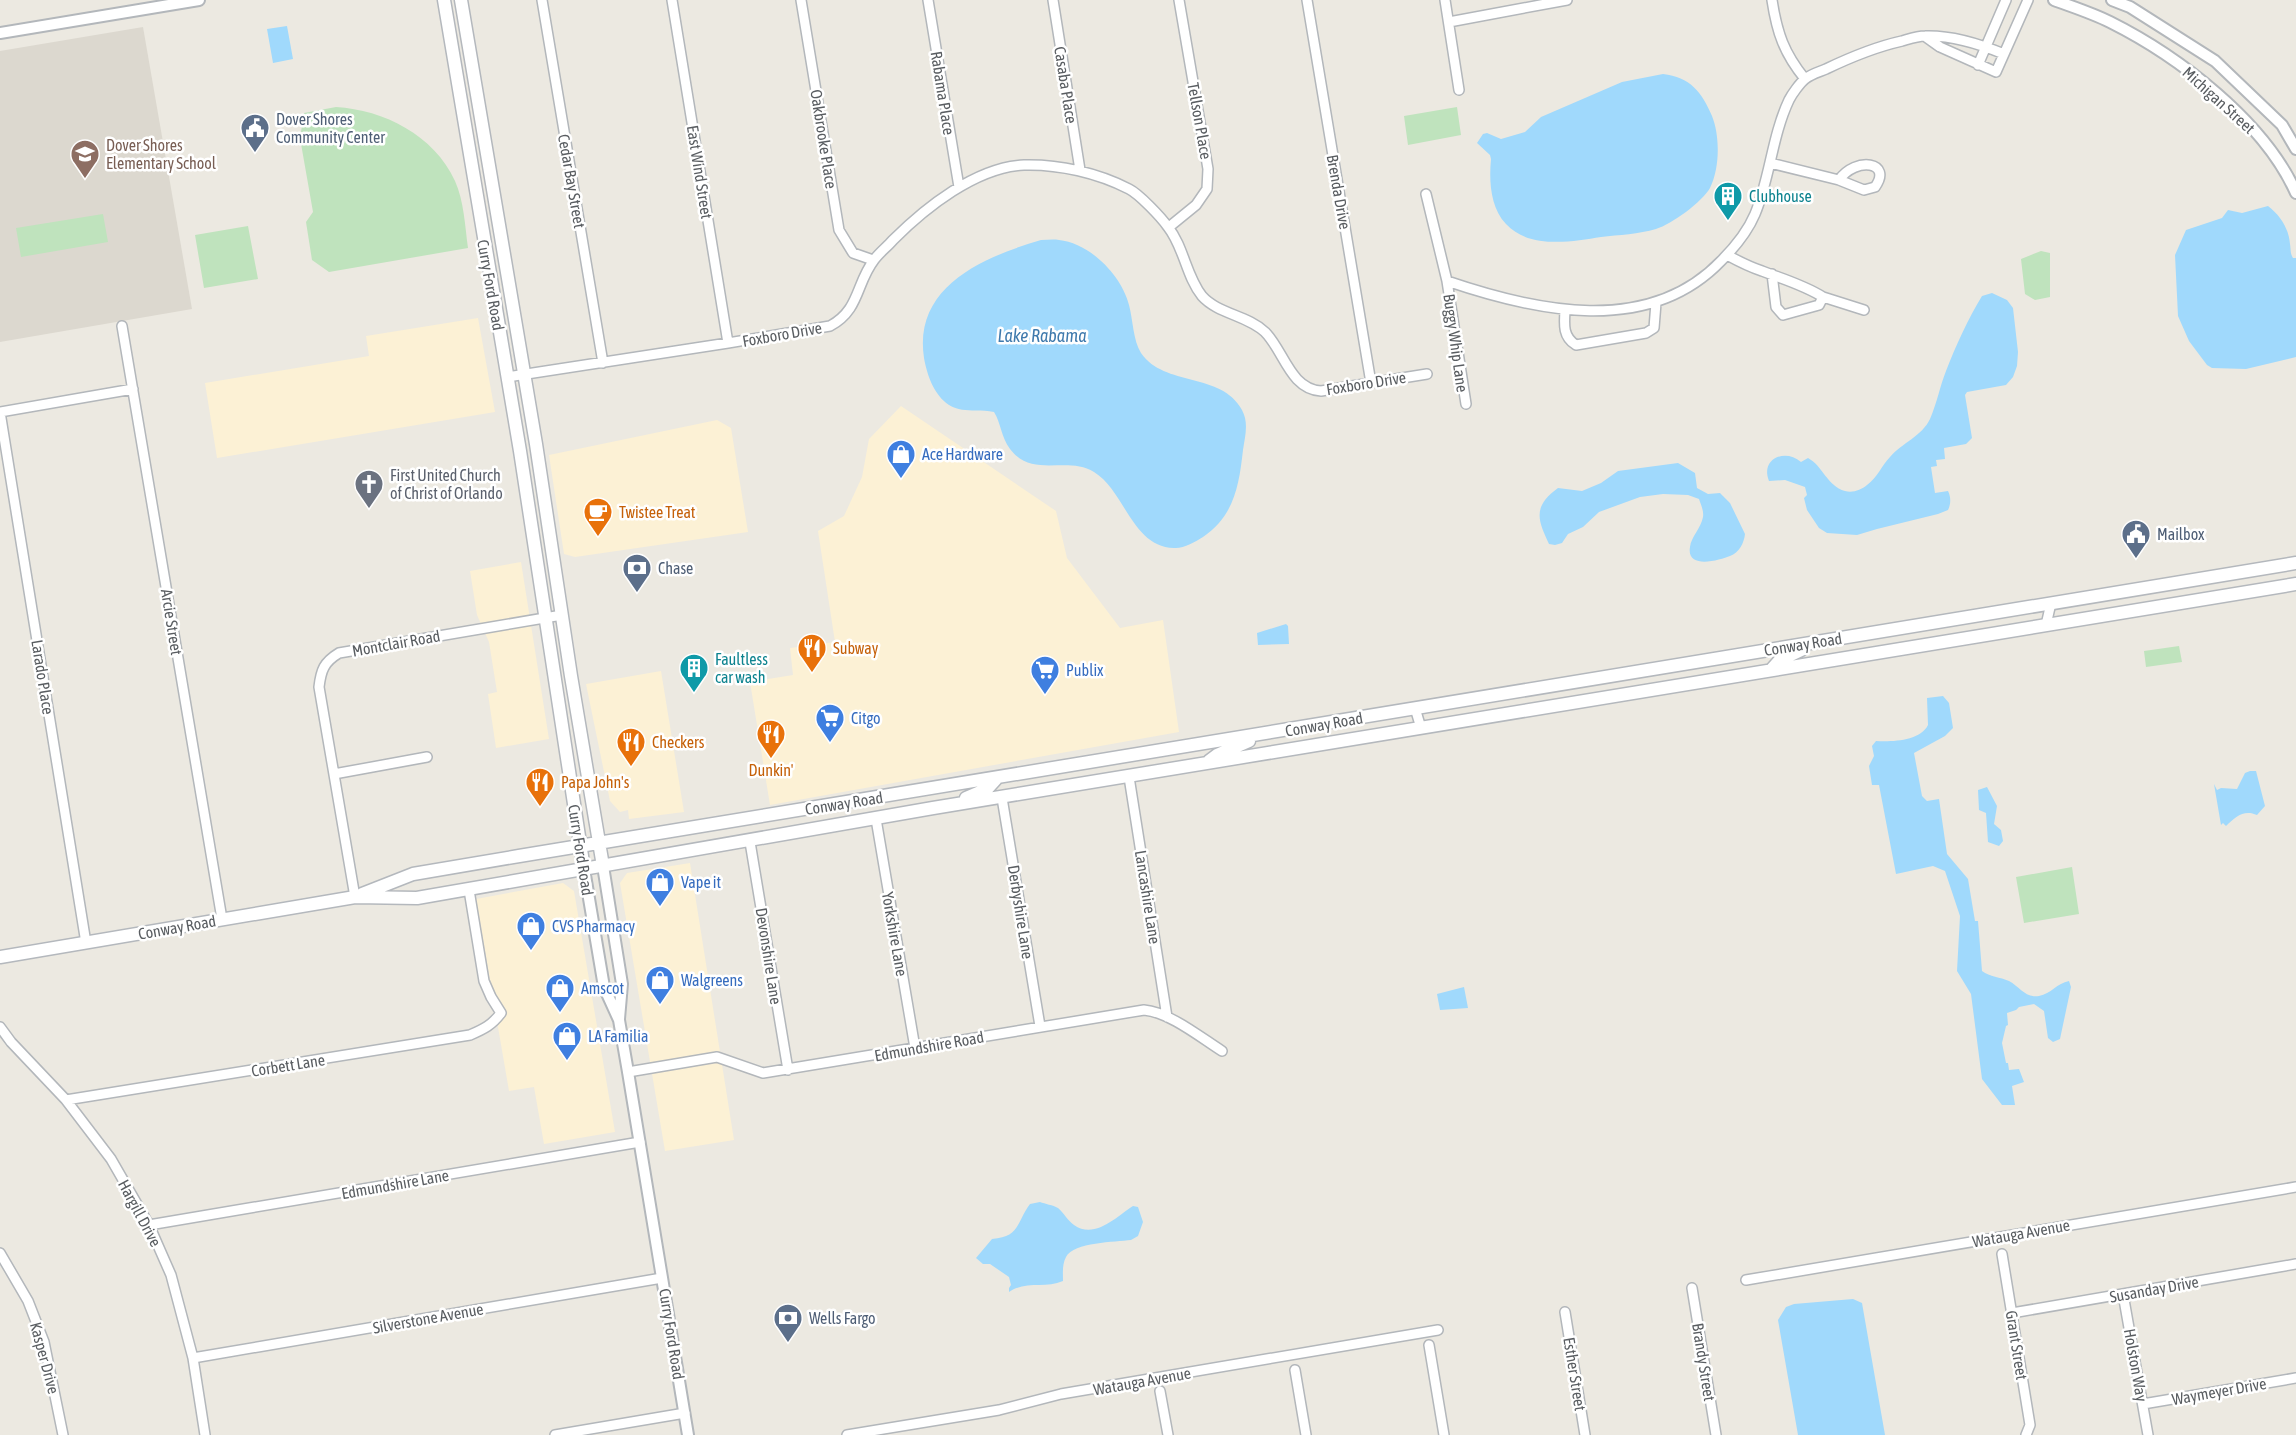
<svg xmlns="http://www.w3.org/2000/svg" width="2296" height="1435" font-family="'Asap Condensed',sans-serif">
<rect width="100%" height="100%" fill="#ece9e1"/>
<!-- commercial -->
<path fill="#fcf1d5" d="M478,318L495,412L217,458L205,383L369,356L366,336Z
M901,406L1056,511L1067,558L1120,628L1163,620L1179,732L770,805L750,682L793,675L790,648L835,642L818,531L844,516L862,477L869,439Z
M717,420L731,428L748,532L575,557L564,554L549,455Z
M521,562L549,739L496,748L488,694L497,692L489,642L477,615L470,571Z
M661,671L684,812L629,819L628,810L620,812L610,801L586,684Z
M690,863L734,1140L665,1151L620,883L627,873Z
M563,883L574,891L615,1132L544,1144L534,1087L509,1091L476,899Z"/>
<!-- education -->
<path fill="#dcd8cf" d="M143,27L192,309L0,342V51Z"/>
<!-- green -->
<path fill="#bfe3bd" d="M336,107C384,110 434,135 455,181C464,201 465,226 468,248L329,272L312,260L306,222L313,212L300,138L304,113Z
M1457,107L1461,135L1408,145L1404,116Z
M103,214L108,242L21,257L16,228Z
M248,226L258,279L204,288L195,235Z
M2041,251L2050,253V297L2035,300L2025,294L2021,259Z
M2179,646L2182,662L2146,667L2144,651Z
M2072,867L2079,914L2024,923L2016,877Z"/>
<!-- water -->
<path fill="#a0d9fc" d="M287,26L293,59L273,63L267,29Z
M1663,74C1690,77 1702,92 1712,116C1720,136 1720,168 1710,188C1702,202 1672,224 1656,229C1639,234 1619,235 1601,237C1571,242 1529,249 1506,224C1490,207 1489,180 1491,159L1490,155L1477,143L1483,134L1487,133L1501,139L1525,132L1541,117L1622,82Z
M2268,206C2280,215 2289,229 2290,244C2291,250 2290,253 2293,258H2296V357L2246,369L2212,368L2207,365L2189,341L2178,316L2175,255L2186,230L2222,218L2228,210L2242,213Z
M1041,240C1047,240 1053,239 1059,240C1090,243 1122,276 1129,305C1133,320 1133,340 1141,353C1164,387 1222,372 1242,410C1249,423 1245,436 1243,450C1239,486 1234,516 1203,537C1195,542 1183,549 1174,548C1132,547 1125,491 1094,472C1067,455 1033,479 1010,449C1001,437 1001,423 994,412C979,408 963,414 949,405C934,395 927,375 924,358C913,286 984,257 1041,240Z
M1992,293L2007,300L2013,308L2018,352L2017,366L2013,377L2006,385L1967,392L1965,395L1972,438L1966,444L1944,448L1945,459L1936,460L1937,466L1931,467L1935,493L1948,491C1951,497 1951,504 1948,510L1938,514L1877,529L1857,535L1827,533L1819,528L1807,510L1804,498L1807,495L1805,487L1785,480L1769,481C1760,459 1785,448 1801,462L1808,458C1823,466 1827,486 1845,491C1853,493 1861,490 1867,485C1877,478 1882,465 1890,457C1902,443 1922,436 1930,419C1937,403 1940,386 1946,371C1956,345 1968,319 1982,296Z
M1678,463L1695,473L1697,488L1708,494L1720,493L1730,503L1745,534C1744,543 1739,553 1730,556C1720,560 1686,570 1690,547C1691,537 1701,528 1703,517C1704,511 1701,505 1699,499L1688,495L1663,494L1640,497L1599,512L1583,527L1568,534L1562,543L1555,545L1549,544C1538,520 1532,507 1558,488L1582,491L1601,483L1618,471Z
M1286,624L1288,626L1289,644L1258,645L1257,633Z
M1943,696L1949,703L1953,728L1945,736L1914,753L1922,796L1927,801L1939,799L1947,854L1968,879L1975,921H1978L1982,971C1990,977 2000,977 2009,981C2020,987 2025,998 2039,996C2051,994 2057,983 2069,981L2071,987L2060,1039L2053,1042L2048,1038L2044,1011L2034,1004L2019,1007L2016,1010L2007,1013L2008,1025L2006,1026L2002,1043L2006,1063H2008L2009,1070L2019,1069L2024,1082L2012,1086L2015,1105H2002L1982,1079L1971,994L1957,971L1960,916L1945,871L1933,866L1896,874L1879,785H1872L1869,766L1874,756L1872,746L1876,741C1892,742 1920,741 1928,725L1927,698Z
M2250,771H2256L2265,806L2257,815C2244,809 2235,817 2226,826L2223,823L2221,825L2214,784L2217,790L2221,788L2237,789L2245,773Z
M1987,787L1997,806L1994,824L2001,830L2003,841L1999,846L1988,842L1986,813L1979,810L1978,790Z
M1464,987L1468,1008L1440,1010L1437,994Z
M1040,1202C1045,1204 1053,1205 1058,1208C1064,1213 1068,1221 1074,1225C1095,1240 1117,1216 1133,1206L1138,1207L1143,1222L1138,1236L1131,1240C1115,1242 1074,1242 1066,1257C1062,1264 1063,1274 1063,1281C1045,1289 1027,1280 1009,1292V1288L1011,1285L1009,1277L990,1264H983L976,1258L992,1239C1020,1237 1016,1223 1030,1204Z
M1853,1299L1862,1303L1885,1435H1798L1778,1320L1786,1307L1794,1304Z"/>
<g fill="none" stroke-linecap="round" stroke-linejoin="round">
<!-- minor casing -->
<g stroke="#b3b7bb" stroke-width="12">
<path id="minor" d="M542,0L603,363
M672,0L728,343
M801,0L839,230L853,253L873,260
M928,0L959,187
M1053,0L1080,170
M1307,0L1371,383
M1445,0L1459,90
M1772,0C1777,33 1784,53 1805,79
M1449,22L1567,0
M1926,37L1940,47L1996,72L2028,0
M1978,65L2006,0
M1770,163L1839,180L1864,190L1875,187C1893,162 1856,156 1839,180
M1426,194L1447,281C1535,311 1648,337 1721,261C1735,247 1747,233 1755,214C1770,178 1772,136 1789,100C1792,94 1800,83 1805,79C1811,74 1819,72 1826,69C1851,57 1875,47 1902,41C1909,39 1917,36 1925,36C1951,35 1980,44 2004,54
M1169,227L1196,205L1207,189L1208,169L1179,0
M1727,255C1738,261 1750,267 1762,271C1783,279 1804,285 1823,297L1819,305L1783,315L1776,307L1772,274
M1447,281L1466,404
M1823,297L1864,310
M1565,311C1564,325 1563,337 1576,345L1646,333L1654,328L1656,303
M122,326L222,919
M507,377L728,343L830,326C860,310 856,283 874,260C879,253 887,247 893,240C925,208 976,167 1024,165C1059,164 1098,173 1129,189C1139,194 1161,217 1168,227C1184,247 1186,276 1202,296C1218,314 1247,315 1265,332C1284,351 1290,389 1321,391L1427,374
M0,412L86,943
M0,412L133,389
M2046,625L2051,603
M1415,708L1421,728
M334,774L427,757
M1129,777L1167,1017
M1002,798L1040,1026
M876,819L915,1048
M750,842L788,1070
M355,897L319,687C321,670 324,662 339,653L562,615
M0,1027L11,1042L66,1100L111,1159L149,1225L171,1275L193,1358L205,1435
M628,1072L717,1057L763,1073L1144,1010C1169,1012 1200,1037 1222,1051
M66,1100L470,1035C484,1029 492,1025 501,1013L491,997L484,981L469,890
M149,1225L640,1142
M0,1253L28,1301L44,1342L63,1435
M2002,1254L2030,1425L2026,1435
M1746,1280L2296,1187
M1692,1288L1716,1435
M2123,1294L2148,1435
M1565,1312L1585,1435
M2012,1313L2296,1264
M1429,1345L1444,1435
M193,1358L662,1278
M1295,1370L1306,1435
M1160,1391L1168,1435
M2143,1404L2296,1378
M555,1435L685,1413
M847,1435L999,1410L1061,1394L1438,1330"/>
</g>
<!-- tertiary casing -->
<g stroke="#b3b7bb" stroke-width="14">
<path id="tertiary" d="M2054,0C2073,7 2092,13 2110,22C2178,56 2264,121 2296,193
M2112,0L2130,7L2215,61L2282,125L2296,149
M0,33L199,0
M603,866L622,984L619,1019
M584,869L604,987L619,1020L628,1072L688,1435"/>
</g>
<!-- secondary casing -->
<g stroke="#b4b8bd" stroke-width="15">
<path id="secondary" d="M444,0L520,451L584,869
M461,0L536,444L571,676L603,866
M1771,670L1780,660L1803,649
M1209,761L1217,755L1249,741
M966,798L987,789L997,778
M362,894L413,874L519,856L2296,563
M0,957L355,897L417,898L933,808L2296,584"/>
</g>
<!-- minor -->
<use href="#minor" stroke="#fff" stroke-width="9"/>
<!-- tertiary -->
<use href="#tertiary" stroke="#fff" stroke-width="10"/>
<!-- secondary -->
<use href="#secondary" stroke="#fff" stroke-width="12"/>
</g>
<!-- icons -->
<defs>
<g id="civic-pin" transform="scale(1.5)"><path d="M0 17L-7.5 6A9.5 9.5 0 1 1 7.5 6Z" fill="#5c6f8a" stroke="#fff"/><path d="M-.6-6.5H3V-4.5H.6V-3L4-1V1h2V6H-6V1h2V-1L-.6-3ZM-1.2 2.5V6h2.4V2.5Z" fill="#fff"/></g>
<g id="school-pin" transform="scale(1.5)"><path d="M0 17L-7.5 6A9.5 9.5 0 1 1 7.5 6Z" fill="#8d6e63" stroke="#fff"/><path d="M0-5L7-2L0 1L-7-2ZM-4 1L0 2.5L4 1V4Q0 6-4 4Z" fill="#fff"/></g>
<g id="building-pin" transform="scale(1.5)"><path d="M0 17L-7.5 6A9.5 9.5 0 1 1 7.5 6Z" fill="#0f9aa8" stroke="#fff"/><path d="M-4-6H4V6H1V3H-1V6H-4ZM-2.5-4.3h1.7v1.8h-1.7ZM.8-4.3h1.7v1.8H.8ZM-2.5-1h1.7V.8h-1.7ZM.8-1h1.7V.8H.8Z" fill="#fff"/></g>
<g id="shop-pin" transform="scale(1.5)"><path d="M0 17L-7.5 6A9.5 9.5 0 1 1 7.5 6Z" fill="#3f7fe0" stroke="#fff"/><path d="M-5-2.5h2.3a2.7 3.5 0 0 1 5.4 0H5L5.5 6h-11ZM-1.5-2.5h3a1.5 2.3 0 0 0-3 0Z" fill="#fff"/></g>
<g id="church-pin" transform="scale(1.5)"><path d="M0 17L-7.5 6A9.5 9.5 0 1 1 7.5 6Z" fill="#6b7280" stroke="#fff"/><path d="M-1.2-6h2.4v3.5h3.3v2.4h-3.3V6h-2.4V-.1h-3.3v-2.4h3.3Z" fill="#fff"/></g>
<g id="cafe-pin" transform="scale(1.5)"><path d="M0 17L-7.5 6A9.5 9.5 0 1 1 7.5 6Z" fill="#e8710a" stroke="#fff"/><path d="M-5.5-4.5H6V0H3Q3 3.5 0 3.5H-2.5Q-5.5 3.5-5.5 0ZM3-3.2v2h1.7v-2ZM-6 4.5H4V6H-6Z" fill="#fff"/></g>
<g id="bank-pin" transform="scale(1.5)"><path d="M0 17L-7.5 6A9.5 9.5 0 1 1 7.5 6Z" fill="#5c6f8a" stroke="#fff"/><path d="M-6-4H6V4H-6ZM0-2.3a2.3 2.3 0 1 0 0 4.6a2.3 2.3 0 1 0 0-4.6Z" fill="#fff"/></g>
<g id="restaurant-pin" transform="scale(1.5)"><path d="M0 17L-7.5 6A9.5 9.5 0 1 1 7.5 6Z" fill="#e8710a" stroke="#fff"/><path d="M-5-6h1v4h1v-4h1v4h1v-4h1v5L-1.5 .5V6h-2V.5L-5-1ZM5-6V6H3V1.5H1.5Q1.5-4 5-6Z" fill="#fff"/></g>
<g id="supermarket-pin" transform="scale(1.5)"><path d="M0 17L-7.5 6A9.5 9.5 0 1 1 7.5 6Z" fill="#3f7fe0" stroke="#fff"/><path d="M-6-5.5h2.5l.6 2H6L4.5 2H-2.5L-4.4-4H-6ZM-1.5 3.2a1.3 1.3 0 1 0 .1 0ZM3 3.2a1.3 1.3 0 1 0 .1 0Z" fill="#fff"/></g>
</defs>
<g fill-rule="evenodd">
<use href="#civic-pin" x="255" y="128"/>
<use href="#school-pin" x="85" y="154"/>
<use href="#building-pin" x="1728" y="196"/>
<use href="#shop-pin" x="901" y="454"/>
<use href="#church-pin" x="369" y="484"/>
<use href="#cafe-pin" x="598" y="512"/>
<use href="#civic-pin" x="2136" y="534"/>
<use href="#bank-pin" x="637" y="568"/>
<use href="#restaurant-pin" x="812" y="648"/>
<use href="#building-pin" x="694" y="668"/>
<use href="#supermarket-pin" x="1045" y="670"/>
<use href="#supermarket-pin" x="830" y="718"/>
<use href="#restaurant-pin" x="771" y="734"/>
<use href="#restaurant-pin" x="631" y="742"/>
<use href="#restaurant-pin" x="540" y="782"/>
<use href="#shop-pin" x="660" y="882"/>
<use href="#shop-pin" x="531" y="926"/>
<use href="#shop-pin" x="660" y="980"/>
<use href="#shop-pin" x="560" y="988"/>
<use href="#shop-pin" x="567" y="1036"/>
<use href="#bank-pin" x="788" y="1318"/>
</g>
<g text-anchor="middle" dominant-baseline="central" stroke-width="5" stroke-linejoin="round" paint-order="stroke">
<!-- street labels -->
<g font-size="16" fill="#595d61" stroke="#fff">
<text transform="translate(1066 85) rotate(81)">Casaba Place</text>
<text transform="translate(943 93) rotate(81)">Rabama Place</text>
<text transform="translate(2219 100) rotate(42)">Michigan Street</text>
<text transform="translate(1200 121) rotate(80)">Tellson Place</text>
<text transform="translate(824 139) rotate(81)">Oakbrooke Place</text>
<text transform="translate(700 172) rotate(81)">East Wind Street</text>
<text transform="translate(572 181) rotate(80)">Cedar Bay Street</text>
<text transform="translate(1339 192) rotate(80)">Brenda Drive</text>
<text transform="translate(491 285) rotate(80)">Curry Ford Road</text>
<text transform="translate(782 334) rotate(-10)">Foxboro Drive</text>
<text transform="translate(1456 343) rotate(82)">Buggy Whip Lane</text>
<text transform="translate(1366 383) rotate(-9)">Foxboro Drive</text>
<text transform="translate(172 622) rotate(81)">Arcie Street</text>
<text transform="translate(396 643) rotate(-10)">Montclair Road</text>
<text transform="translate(1803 644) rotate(-9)">Conway Road</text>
<text transform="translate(43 677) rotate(81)">Larado Place</text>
<text transform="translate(1324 724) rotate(-10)">Conway Road</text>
<text transform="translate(844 803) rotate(-9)">Conway Road</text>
<text transform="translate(581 850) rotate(81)">Curry Ford Road</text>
<text transform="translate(1148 897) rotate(81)">Lancashire Lane</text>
<text transform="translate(1021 912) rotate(81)">Derbyshire Lane</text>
<text transform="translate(177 927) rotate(-10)">Conway Road</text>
<text transform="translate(895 934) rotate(80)">Yorkshire Lane</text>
<text transform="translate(769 956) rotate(81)">Devonshire Lane</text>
<text transform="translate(929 1046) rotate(-10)">Edmundshire Road</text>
<text transform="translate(288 1065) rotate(-9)">Corbett Lane</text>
<text transform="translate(395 1184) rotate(-10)">Edmundshire Lane</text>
<text transform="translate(140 1213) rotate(62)">Hargill Drive</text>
<text transform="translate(2021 1233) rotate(-10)">Watauga Avenue</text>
<text transform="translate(2154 1289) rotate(-10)">Susanday Drive</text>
<text transform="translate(428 1318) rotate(-10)">Silverstone Avenue</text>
<text transform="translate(672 1334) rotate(81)">Curry Ford Road</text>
<text transform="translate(2017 1345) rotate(81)">Grant Street</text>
<text transform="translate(45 1358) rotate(75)">Kasper Drive</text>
<text transform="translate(1704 1362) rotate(81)">Brandy Street</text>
<text transform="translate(2136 1365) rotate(80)">Holston Way</text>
<text transform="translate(1575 1374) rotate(81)">Esther Street</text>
<text transform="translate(1142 1381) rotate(-10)">Watauga Avenue</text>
<text transform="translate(2219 1391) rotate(-10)">Waymeyer Drive</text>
</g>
<!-- service labels -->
<g font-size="16" fill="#4e5e75" stroke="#fff" text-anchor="start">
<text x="276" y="119">Dover Shores<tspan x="276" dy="18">Community Center</tspan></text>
<text x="2157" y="534">Mailbox</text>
<text x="658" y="568">Chase</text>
<text x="809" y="1318">Wells Fargo</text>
</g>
<!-- education labels -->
<g font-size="16" fill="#785e54" stroke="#fff" text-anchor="start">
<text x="106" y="145">Dover Shores<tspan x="106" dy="18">Elementary School</tspan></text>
</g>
<!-- culture labels -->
<g font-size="16" fill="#0d838f" stroke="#fff" text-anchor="start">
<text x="1749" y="196">Clubhouse</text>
<text x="715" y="659">Faultless<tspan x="715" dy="18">car wash</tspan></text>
</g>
<!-- shop labels -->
<g font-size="16" fill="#366cbe" stroke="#fff" text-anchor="start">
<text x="922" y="454">Ace Hardware</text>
<text x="1066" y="670">Publix</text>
<text x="851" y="718">Citgo</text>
<text x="681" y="882">Vape it</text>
<text x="552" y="926">CVS Pharmacy</text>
<text x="681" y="980">Walgreens</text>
<text x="581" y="988">Amscot</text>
<text x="588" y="1036">LA Familia</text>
</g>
<!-- worship labels -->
<g font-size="16" fill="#5b616d" stroke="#fff" text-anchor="start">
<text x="390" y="475">First United Church<tspan x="390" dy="18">of Christ of Orlando</tspan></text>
</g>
<!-- food labels -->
<g font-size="16" fill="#c56008" stroke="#fff" text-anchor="start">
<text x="619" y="512">Twistee Treat</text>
<text x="833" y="648">Subway</text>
<text x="652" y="742">Checkers</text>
<text x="771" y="770" text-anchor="middle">Dunkin'</text>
<text x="561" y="782">Papa John's</text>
</g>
<!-- water labels -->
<g font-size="18" font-style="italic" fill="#3f7aad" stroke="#fff">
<text x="1042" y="335">Lake Rabama</text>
</g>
</g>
</svg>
